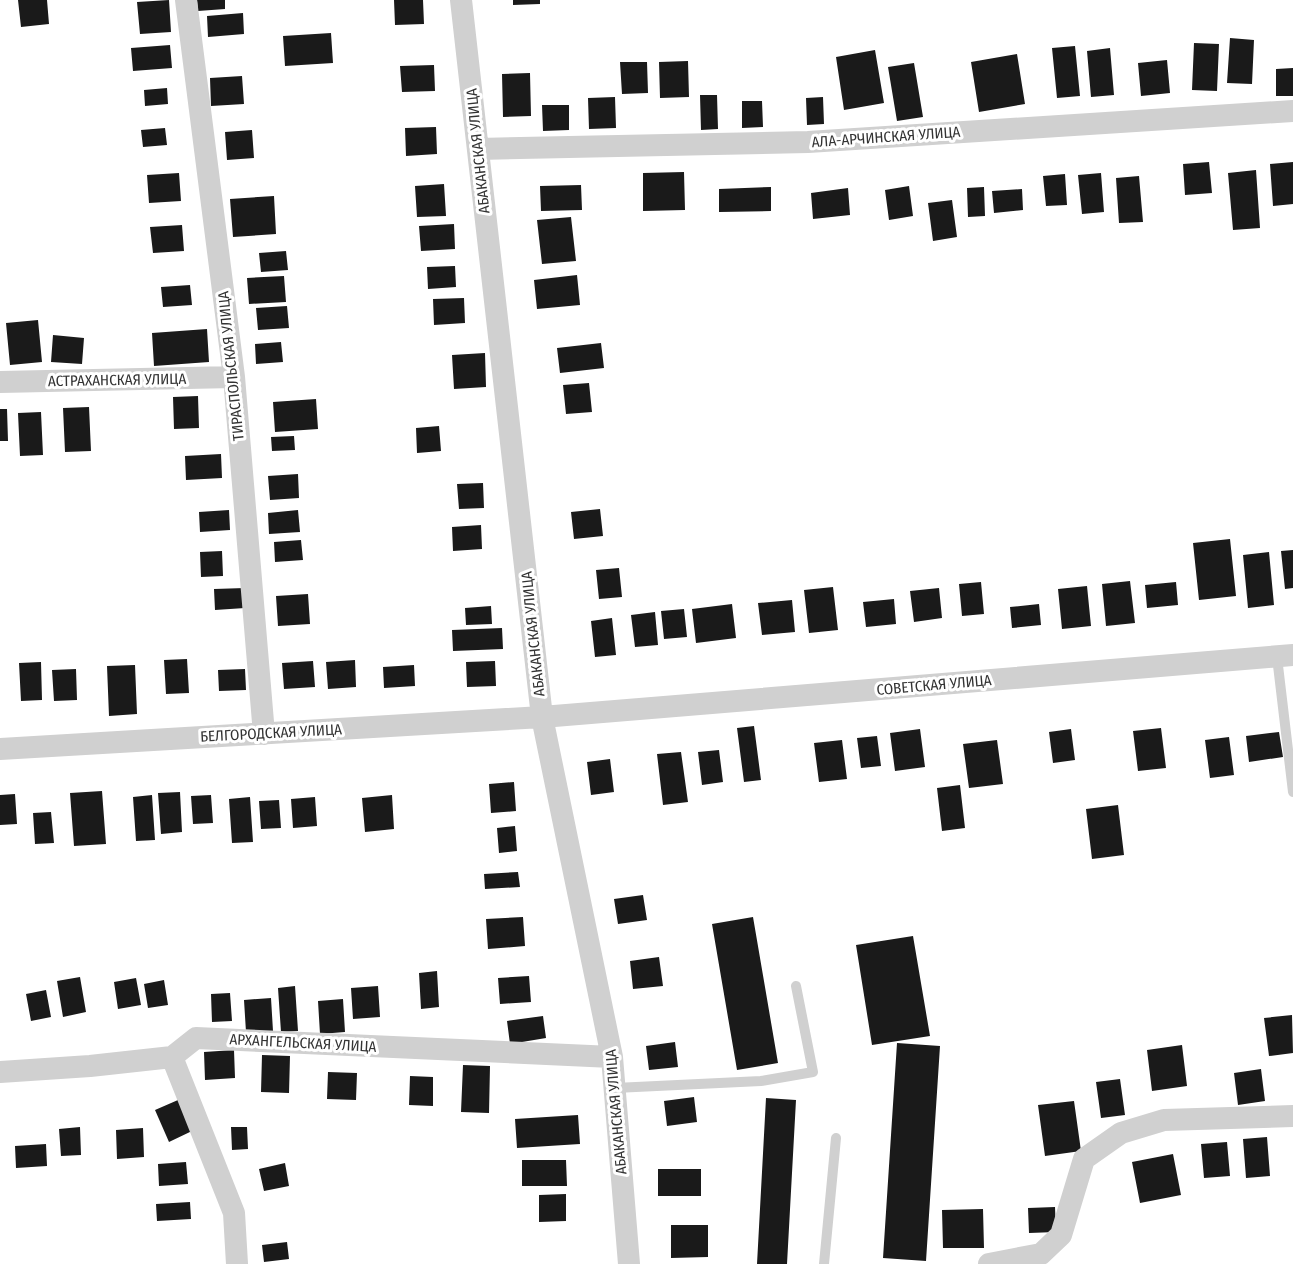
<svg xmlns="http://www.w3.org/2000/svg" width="1293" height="1264" font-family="'Fira Sans Condensed',sans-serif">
<rect width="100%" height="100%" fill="#fff"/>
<!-- building -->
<path fill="#1a1a1a" d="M18,0H47L49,24L21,27Z
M169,0L171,32L140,34L137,2Z
M197,0H225V9L198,11Z
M394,0H423L424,24L395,25Z
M513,0H540V4L513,5Z
M243,13L244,34L208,37L207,16Z
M331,33L333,63L285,66L283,36Z
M1230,38L1254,40L1252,84L1227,83Z
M1194,43L1219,44L1217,91L1192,90Z
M170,45L172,68L133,71L131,48Z
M1075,46L1080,96L1057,98L1052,48Z
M1110,48L1114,95L1091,97L1087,51Z
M875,50L884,103L844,110L836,57Z
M1017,54L1025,104L979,112L971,62Z
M1167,60L1170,93L1141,96L1138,63Z
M688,61L689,97L660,98L659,62Z
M620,62H647L648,93L622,94Z
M914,63L923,117L897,121L888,67Z
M434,65L435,91L402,92L400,66Z
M1293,68V96H1276V69Z
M530,73L531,116L503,117L502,74Z
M242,76L244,104L211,106L210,78Z
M167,88L168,104L145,106L144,90Z
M700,95H717L718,129L701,130Z
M615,97L616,128L589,129L588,98Z
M823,97L824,124L807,125L806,98Z
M742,101H762L763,127L742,128Z
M542,105H569V130L543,131Z
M436,127L437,154L406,156L405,128Z
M165,128L167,145L143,147L141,130Z
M252,130L254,158L227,160L225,132Z
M1209,162L1212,193L1185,195L1183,164Z
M1293,162V204L1273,206L1270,164Z
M1256,170L1260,228L1233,230L1228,173Z
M684,172L685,210L643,211V173Z
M179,173L181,201L149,203L147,175Z
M1101,173L1104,212L1082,214L1078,175Z
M1065,174L1067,205L1046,206L1043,176Z
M1139,176L1143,222L1119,223L1116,178Z
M444,184L446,216L417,217L415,186Z
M581,185L582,210L541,211L540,186Z
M909,186L913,216L889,220L885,190Z
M771,187V211L719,212V189Z
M984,187L985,216L968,217L967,188Z
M848,188L850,215L813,219L811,193Z
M1022,189L1023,210L994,213L992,191Z
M274,196L276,234L233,237L230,199Z
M952,200L957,237L933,241L928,203Z
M571,217L576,261L542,264L537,220Z
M454,224L455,249L421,251L419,226Z
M182,225L184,251L153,253L150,227Z
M286,251L288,270L261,272L259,253Z
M455,266L456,287L428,289L427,267Z
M577,275L580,305L537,309L534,280Z
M284,276L286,302L249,304L247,278Z
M190,285L192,305L163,307L161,287Z
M464,298L465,323L434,325L433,299Z
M287,306L289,328L258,330L256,308Z
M38,320L42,362L10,365L6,323Z
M207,329L209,362L154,366L152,333Z
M53,335L84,338L82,364L51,362Z
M281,342L283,362L256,364L255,344Z
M601,343L604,368L560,373L557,348Z
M485,353L486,387L454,389L452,355Z
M589,383L592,412L566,414L563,385Z
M198,396L199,428L174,429L173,397Z
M316,399L318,429L275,432L273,402Z
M89,407L91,451L65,452L63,408Z
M0,409H7L8,441H0Z
M41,412L43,455L20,456L18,413Z
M439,426L441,451L417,453L416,428Z
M294,436L295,450L272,451L271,437Z
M221,454L222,478L186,480L185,456Z
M298,474L299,498L270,500L268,476Z
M483,483L484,508L459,509L457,484Z
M600,509L603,536L574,539L571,512Z
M229,510L230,530L200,532L199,512Z
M298,510L300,532L269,534L268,513Z
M481,525L482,549L453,551L452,527Z
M1230,539L1236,596L1199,600L1193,543Z
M301,540L303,560L275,562L274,542Z
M1293,550V588L1285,589L1281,551Z
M222,551L223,576L201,577L200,552Z
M1269,552L1274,605L1248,608L1243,555Z
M619,568L622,597L599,599L596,570Z
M1130,581L1135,623L1106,626L1102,584Z
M981,582L984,614L962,616L959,584Z
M1176,582L1178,605L1147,608L1145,585Z
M1087,586L1091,626L1062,629L1058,589Z
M833,587L838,630L809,633L804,590Z
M245,588V608L215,610L214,589Z
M939,588L942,618L914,622L910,591Z
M308,594L310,624L278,626L276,596Z
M894,599L896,624L866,627L863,602Z
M792,600L795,632L762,635L758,603Z
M732,604L736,638L696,643L692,609Z
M1039,604L1041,625L1012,628L1010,607Z
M491,606L492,624L466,625L465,608Z
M684,609L687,637L664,639L661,611Z
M655,612L658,645L635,647L631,615Z
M612,618L616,655L595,657L591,621Z
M502,628L503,649L453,651L452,630Z
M187,659L189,693L166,694L164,660Z
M355,660L356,687L328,689L326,662Z
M313,661L315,687L284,689L282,663Z
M495,661L496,686L467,687L466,662Z
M41,662L42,700L21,701L19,663Z
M135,665L137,714L109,716L107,666Z
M414,665L415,686L384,688L383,667Z
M76,669L77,700L54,701L52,670Z
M245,669L246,690L219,691L218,670Z
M754,726L761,780L744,782L737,728Z
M1161,728L1166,768L1138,771L1133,731Z
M920,729L925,767L895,771L890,733Z
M1071,729L1075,760L1053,763L1049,732Z
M1279,732L1283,757L1249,762L1246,736Z
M877,736L881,766L861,768L857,738Z
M1229,737L1234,775L1210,778L1205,740Z
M842,740L847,779L819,782L814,743Z
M997,740L1003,784L969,788L963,744Z
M719,750L723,782L702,785L698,752Z
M681,752L688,802L663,805L657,754Z
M610,759L614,792L591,795L587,762Z
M514,782L516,811L491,813L489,784Z
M960,785L965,828L942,831L937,788Z
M102,791L106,844L74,846L70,793Z
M180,792L182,832L161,834L158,793Z
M15,794L17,824L0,825V795Z
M152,795L155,840L136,841L133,797Z
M211,795L213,823L193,824L191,796Z
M392,795L394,829L365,832L362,798Z
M250,797L253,842L232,843L229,799Z
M315,797L317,826L293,828L291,799Z
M279,800L281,828L261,829L259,801Z
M1118,805L1124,855L1092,859L1086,809Z
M51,812L54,843L35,844L33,813Z
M515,826L517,851L499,853L497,828Z
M518,872L520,887L485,889L484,874Z
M643,895L647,920L618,924L614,899Z
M523,917L525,946L488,949L486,919Z
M753,917L778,1063L737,1070L712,924Z
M913,936L930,1036L872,1045L856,945Z
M659,957L663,986L633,989L630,961Z
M437,971L439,1007L421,1009L419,973Z
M529,976L531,1002L500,1004L498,978Z
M80,977L86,1012L63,1017L57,981Z
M136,978L141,1005L118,1009L114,982Z
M164,980L168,1005L148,1008L144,984Z
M295,986L298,1031L281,1032L278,988Z
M378,986L380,1017L353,1019L351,988Z
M46,990L51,1017L31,1021L26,994Z
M230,993L232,1021L212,1022L211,994Z
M271,998L273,1031L246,1032L244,1000Z
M343,999L345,1032L320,1034L318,1001Z
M1292,1015L1293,1053L1269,1056L1264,1018Z
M543,1016L546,1038L510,1044L507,1021Z
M675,1042L678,1067L649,1070L646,1046Z
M897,1043L940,1046L926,1261L883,1258Z
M1182,1045L1187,1086L1152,1091L1147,1050Z
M234,1050L235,1078L205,1080L204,1052Z
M262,1055L290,1056L289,1093L261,1092Z
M463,1065L490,1066L489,1113L461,1112Z
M1261,1069L1265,1101L1238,1105L1234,1073Z
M328,1072L357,1073L356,1100L327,1099Z
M410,1076L433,1077V1106L409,1105Z
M1120,1079L1125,1115L1101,1118L1096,1082Z
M694,1097L697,1122L667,1126L664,1101Z
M766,1098L796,1100L787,1264H757Z
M178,1100L192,1131L169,1142L155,1110Z
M1074,1101L1081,1151L1045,1156L1038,1105Z
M578,1115L580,1144L517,1148L515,1119Z
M80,1127L81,1155L61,1156L59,1129Z
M231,1127H247L248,1149L232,1150Z
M143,1128L144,1157L117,1159L116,1130Z
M1267,1137L1270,1176L1246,1178L1243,1139Z
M1227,1142L1230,1176L1204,1178L1201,1144Z
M46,1144L47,1166L16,1168L15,1146Z
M1173,1154L1181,1195L1140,1203L1132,1162Z
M522,1160H566L567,1186H522Z
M186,1162L188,1184L159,1186L158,1164Z
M285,1163L289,1186L264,1191L259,1169Z
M658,1169H701V1196H658Z
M566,1194V1221L539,1222V1195Z
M190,1202L191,1219L157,1221L156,1204Z
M1055,1207L1056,1232L1029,1233L1028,1208Z
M983,1209L984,1248H943L942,1210Z
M671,1225H708V1257L671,1258Z
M287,1242L289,1259L264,1262L262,1245Z"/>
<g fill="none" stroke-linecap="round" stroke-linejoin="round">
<!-- service -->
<path stroke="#d0d0d0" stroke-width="10" d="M1277,657L1293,792
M615,1088L761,1081L813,1072L796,986
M824,1264L836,1138"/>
<!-- minor -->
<path stroke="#d0d0d0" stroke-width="22" d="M186,0L234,377L264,734
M461,0L542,717L612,1057L629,1264
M478,149L808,142L1293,111
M0,382L234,377
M0,749L542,717L1293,655
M172,1057L234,1213L237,1264
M0,1072L90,1066L172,1057L196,1038L612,1057
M989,1264L1041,1254L1061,1235L1084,1159L1121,1133L1164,1120L1293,1116"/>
</g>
<g text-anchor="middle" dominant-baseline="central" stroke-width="6" stroke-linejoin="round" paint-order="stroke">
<!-- street labels -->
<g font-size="15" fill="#333" stroke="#fff">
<text transform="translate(886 137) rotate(-4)">АЛА-АРЧИНСКАЯ УЛИЦА</text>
<text transform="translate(478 151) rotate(-96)">АБАКАНСКАЯ УЛИЦА</text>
<text transform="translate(231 366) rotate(-96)">ТИРАСПОЛЬСКАЯ УЛИЦА</text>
<text transform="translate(117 380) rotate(-1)">АСТРАХАНСКАЯ УЛИЦА</text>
<text transform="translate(533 634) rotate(-96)">АБАКАНСКАЯ УЛИЦА</text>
<text transform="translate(934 685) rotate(-5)">СОВЕТСКАЯ УЛИЦА</text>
<text transform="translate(271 733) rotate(-3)">БЕЛГОРОДСКАЯ УЛИЦА</text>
<text transform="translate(303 1043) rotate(3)">АРХАНГЕЛЬСКАЯ УЛИЦА</text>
<text transform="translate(616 1112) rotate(-95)">АБАКАНСКАЯ УЛИЦА</text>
</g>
</g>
</svg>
